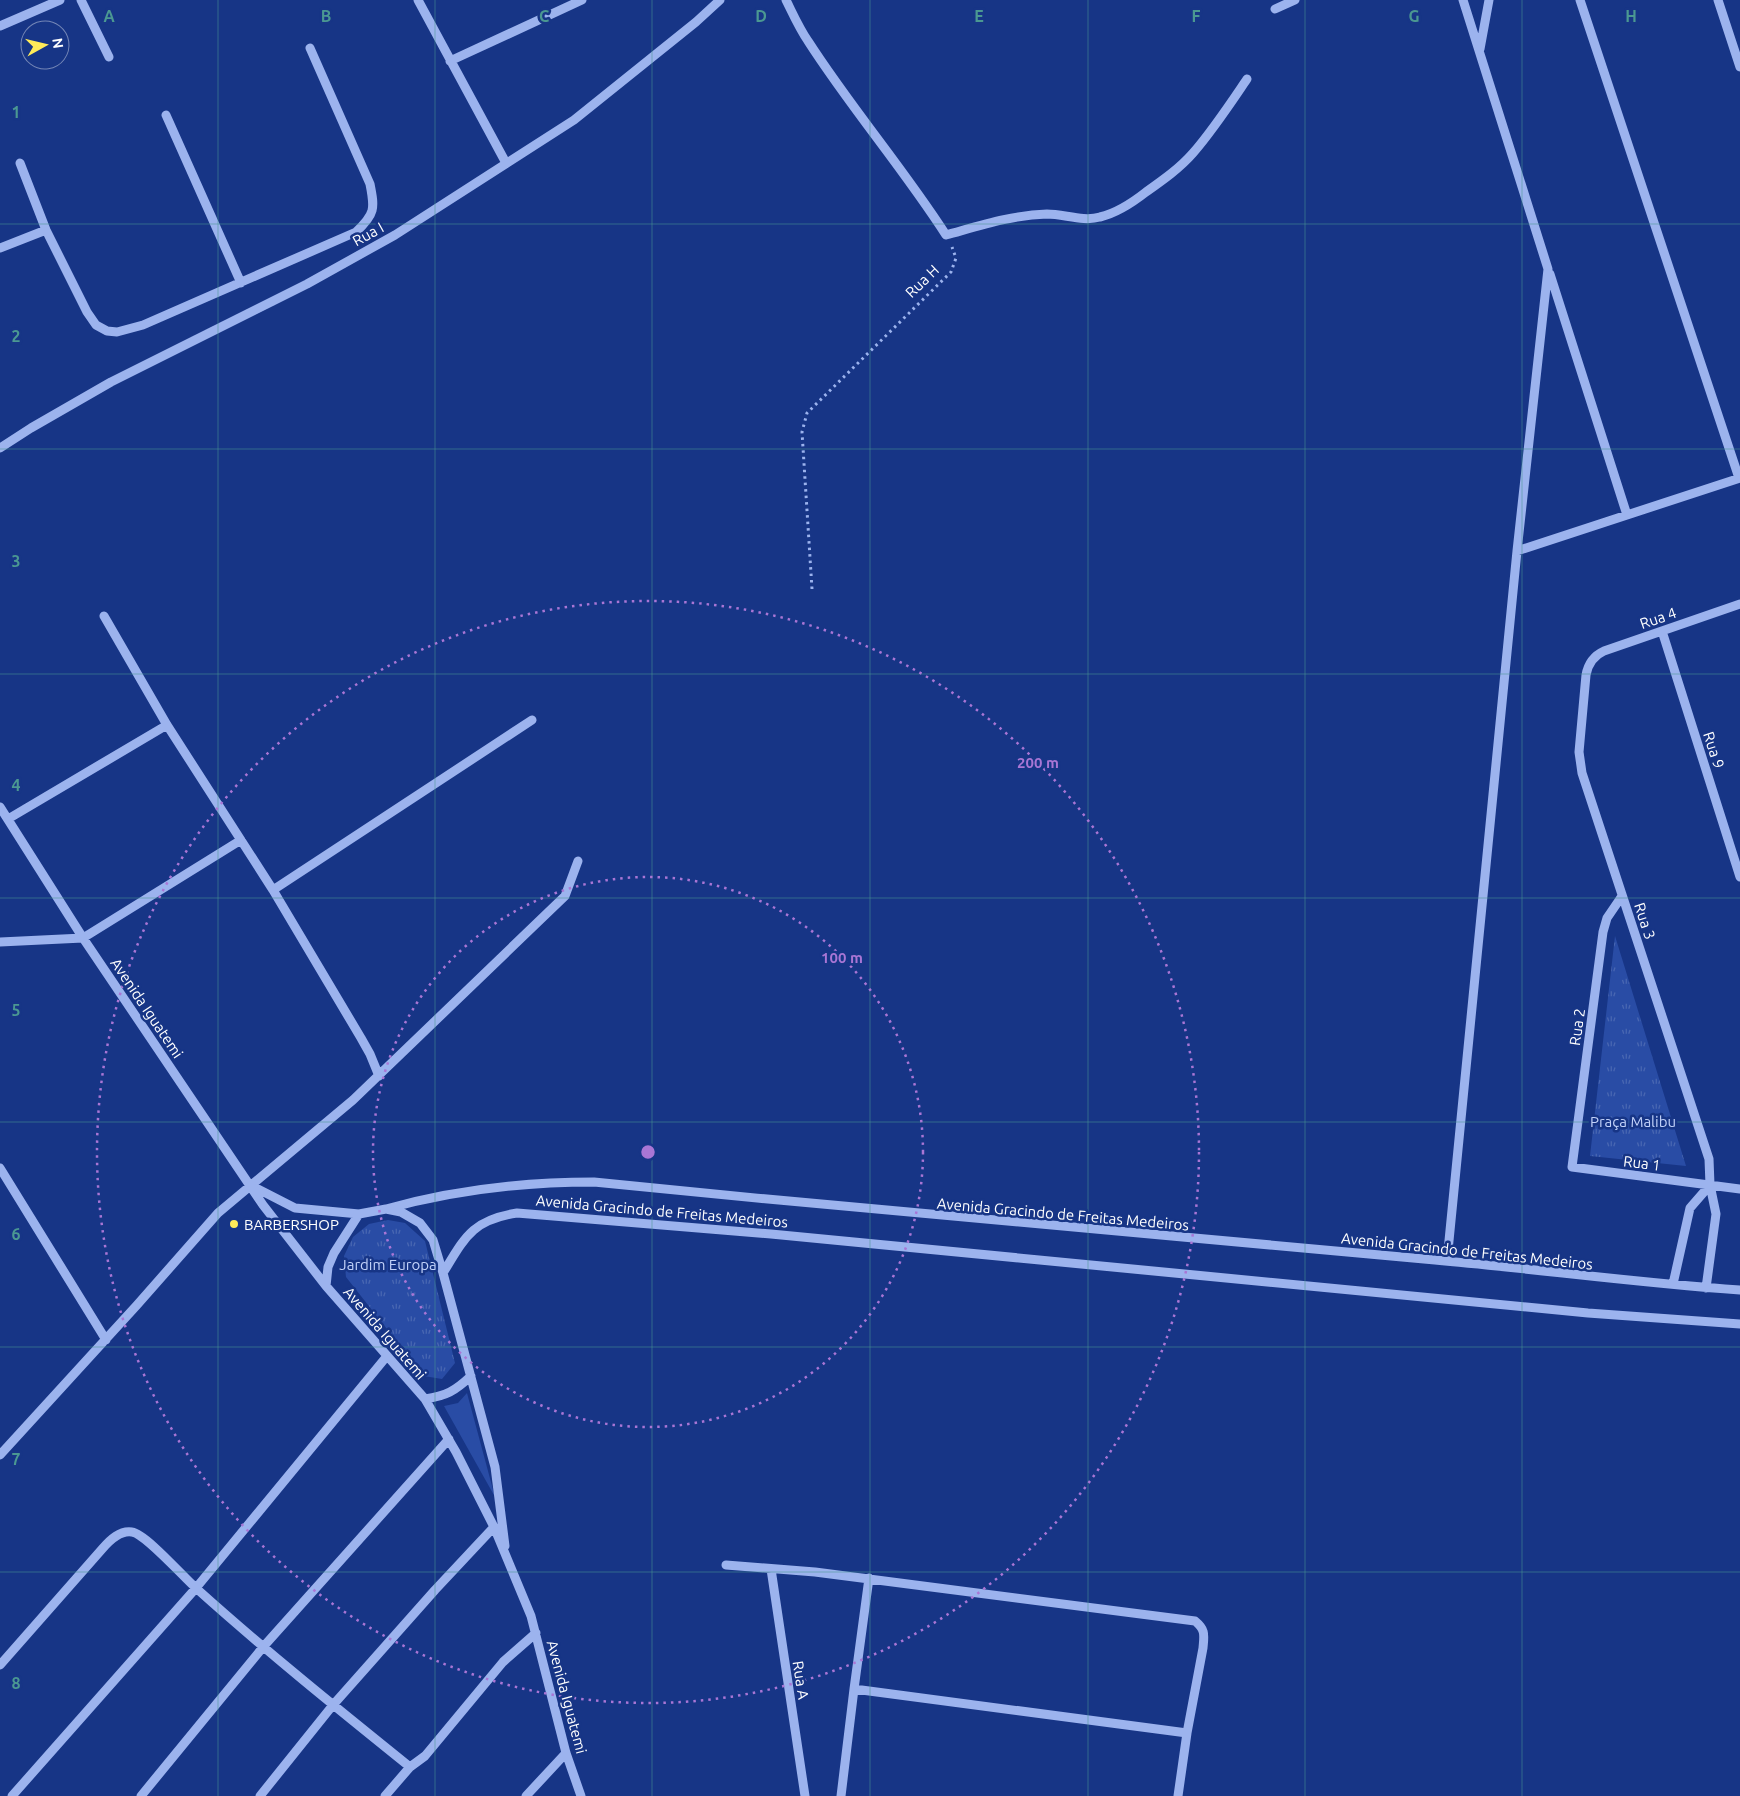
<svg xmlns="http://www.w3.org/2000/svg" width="1740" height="1796" font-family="Ubuntu,sans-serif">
<defs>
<pattern id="park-tufts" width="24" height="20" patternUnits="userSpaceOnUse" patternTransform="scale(1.25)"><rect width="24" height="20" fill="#294ca5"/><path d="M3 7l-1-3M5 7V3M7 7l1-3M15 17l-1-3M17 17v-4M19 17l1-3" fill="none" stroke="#4967b2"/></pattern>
</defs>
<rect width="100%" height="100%" fill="#173586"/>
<!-- grass -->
<path fill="#294ca5" d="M467,1393L495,1497L444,1406L458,1403Z"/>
<!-- park -->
<path fill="url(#park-tufts)" d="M1615,936L1686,1166L1590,1156Z
M388,1220L405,1223L425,1241L455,1363L442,1379L424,1376L346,1277L344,1256L353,1237L369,1224Z"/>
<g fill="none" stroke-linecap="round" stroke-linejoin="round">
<!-- path -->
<path stroke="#9cb3ee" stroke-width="3" stroke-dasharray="2.5 4" stroke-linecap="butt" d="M812,589L802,432L807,413L951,272L956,258L952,247"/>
<!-- minor -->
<path stroke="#9cb3ee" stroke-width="9" d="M81,0L109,57
M418,0L506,163
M786,0C793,14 799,28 808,41C851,108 903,168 946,235C979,226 1012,215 1047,214C1064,214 1083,222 1100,217C1117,213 1132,203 1146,192C1163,180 1180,168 1193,153C1213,130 1230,104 1247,79
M1580,0L1739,478
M1718,0L1740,67
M1275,9L1295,0
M0,26L60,0
M1480,49L1489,0
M450,61L582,0
M166,115L241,283
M20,163L46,230L87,312L96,325L107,331L117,332L143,325L356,232C375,214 375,209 370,184L310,48
M0,248L46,230
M1550,274L1627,515
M0,448L31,428L111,382L307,284L395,235L574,120L696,22L720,0
M1517,551L1740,478
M104,616L167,725L273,890L361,1038L370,1054L379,1076
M1662,631L1740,877
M0,807L83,938L263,1205L326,1286L425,1399L456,1452L494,1527L531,1616L566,1753L581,1796
M8,819L167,725
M273,890L532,720
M1622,896L1607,918L1603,932L1572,1167L1740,1189
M0,942L83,938L241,840
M0,1168L106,1340
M252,1186L295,1208L359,1214L386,1209L401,1212L420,1223L433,1240L443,1273L495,1467L505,1546
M386,1209C454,1190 523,1182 594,1182C874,1210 1154,1236 1435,1260C1537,1269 1638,1283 1740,1290
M1447,1261L1517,551L1548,269L1463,0
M443,1273C465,1237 472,1220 517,1213L771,1234L1588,1313L1740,1324
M1673,1284L1690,1208L1710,1185
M326,1286L328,1267L334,1253L359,1214
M1706,1288L1716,1214L1710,1185L1709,1159L1582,773L1579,752L1586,675C1588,664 1593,656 1604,651L1740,604
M425,1399C446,1396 455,1391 471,1376
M0,1455L137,1305L218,1213L353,1100L565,896L578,861
M726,1565L815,1572L1195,1621C1206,1630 1204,1635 1203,1648L1187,1733L1178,1796
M771,1569L805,1796
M0,1665L103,1548C110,1540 120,1530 132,1532C146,1534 184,1578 197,1589C266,1651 338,1709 410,1767
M854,1689L1187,1733
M12,1796L196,1588L387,1356
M141,1796L264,1646L449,1439
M260,1796L333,1705L435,1590L494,1527
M385,1796L410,1767L425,1756L503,1662L536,1633
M526,1796L566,1753
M841,1796L854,1689L869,1578"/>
</g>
<!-- grid -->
<path fill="none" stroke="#4b9892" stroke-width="1" stroke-opacity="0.55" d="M218,0V1796M435,0V1796M652,0V1796M870,0V1796M1088,0V1796M1305,0V1796M1522,0V1796M0,224H1740M0,449H1740M0,674H1740M0,898H1740M0,1122H1740M0,1347H1740M0,1572H1740"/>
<!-- distance rings -->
<g fill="none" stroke="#a976d5" stroke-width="2.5" stroke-dasharray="2.5 5">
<circle cx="648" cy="1152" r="275"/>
<circle cx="648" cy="1152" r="551"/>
</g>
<!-- markers -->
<circle fill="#ffeb59" stroke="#173586" stroke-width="2" cx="234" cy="1224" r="5"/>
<g text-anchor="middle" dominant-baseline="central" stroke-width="5" stroke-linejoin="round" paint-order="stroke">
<!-- street labels -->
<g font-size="15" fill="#fff" stroke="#173586">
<text transform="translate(368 234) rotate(-29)">Rua I</text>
<text transform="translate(922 281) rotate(-44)">Rua H</text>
<text transform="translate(1658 618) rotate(-19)">Rua 4</text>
<text transform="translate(1714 750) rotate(72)">Rua 9</text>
<text transform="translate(1645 921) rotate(72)">Rua 3</text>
<text transform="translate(147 1008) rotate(56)">Avenida Iguatemi</text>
<text transform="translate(1577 1027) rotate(-82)">Rua 2</text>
<text transform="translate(1642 1163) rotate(7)">Rua 1</text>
<text transform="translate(662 1211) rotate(5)">Avenida Gracindo de Freitas Medeiros</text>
<text transform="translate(1063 1214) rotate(5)">Avenida Gracindo de Freitas Medeiros</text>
<text transform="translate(1467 1251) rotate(6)">Avenida Gracindo de Freitas Medeiros</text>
<text transform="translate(385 1333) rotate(49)">Avenida Iguatemi</text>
<text transform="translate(801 1680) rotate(81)">Rua A</text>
<text transform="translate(567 1697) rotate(75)">Avenida Iguatemi</text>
</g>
<!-- park labels -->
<g font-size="15" fill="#c2d2fa" stroke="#173586">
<text x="1633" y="1121">Praça Malibu</text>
<text x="388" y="1264">Jardim Europa</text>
</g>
<!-- poi labels -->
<g font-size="15" fill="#fff" stroke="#173586" text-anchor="start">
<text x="244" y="1224">BARBERSHOP</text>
</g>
</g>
<g font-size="16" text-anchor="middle" font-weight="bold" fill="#4b9892" stroke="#173586" stroke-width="5" stroke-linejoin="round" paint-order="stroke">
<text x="109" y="22">A</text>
<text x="326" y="22">B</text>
<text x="544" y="22">C</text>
<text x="761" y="22">D</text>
<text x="979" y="22">E</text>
<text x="1196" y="22">F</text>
<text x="1414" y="22">G</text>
<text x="1631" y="22">H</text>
<text x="16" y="118">1</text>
<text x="16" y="342">2</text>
<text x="16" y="567">3</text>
<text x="16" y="791">4</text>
<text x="16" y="1016">5</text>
<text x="16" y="1240">6</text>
<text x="16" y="1465">7</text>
<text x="16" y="1689">8</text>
</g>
<circle cx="648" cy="1152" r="8" fill="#a976d5" stroke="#173586" stroke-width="2.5"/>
<g font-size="15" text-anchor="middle" font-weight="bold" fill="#a976d5" stroke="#173586" stroke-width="5" stroke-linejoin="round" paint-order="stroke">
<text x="1038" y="768">200 m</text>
<text x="842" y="963">100 m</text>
</g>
<!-- north arrow -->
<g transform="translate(45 45) rotate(82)"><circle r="24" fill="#173586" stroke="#7486b6"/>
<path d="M0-4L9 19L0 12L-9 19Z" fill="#ffeb59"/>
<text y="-8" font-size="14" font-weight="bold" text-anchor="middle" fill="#ffffff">N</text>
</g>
</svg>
